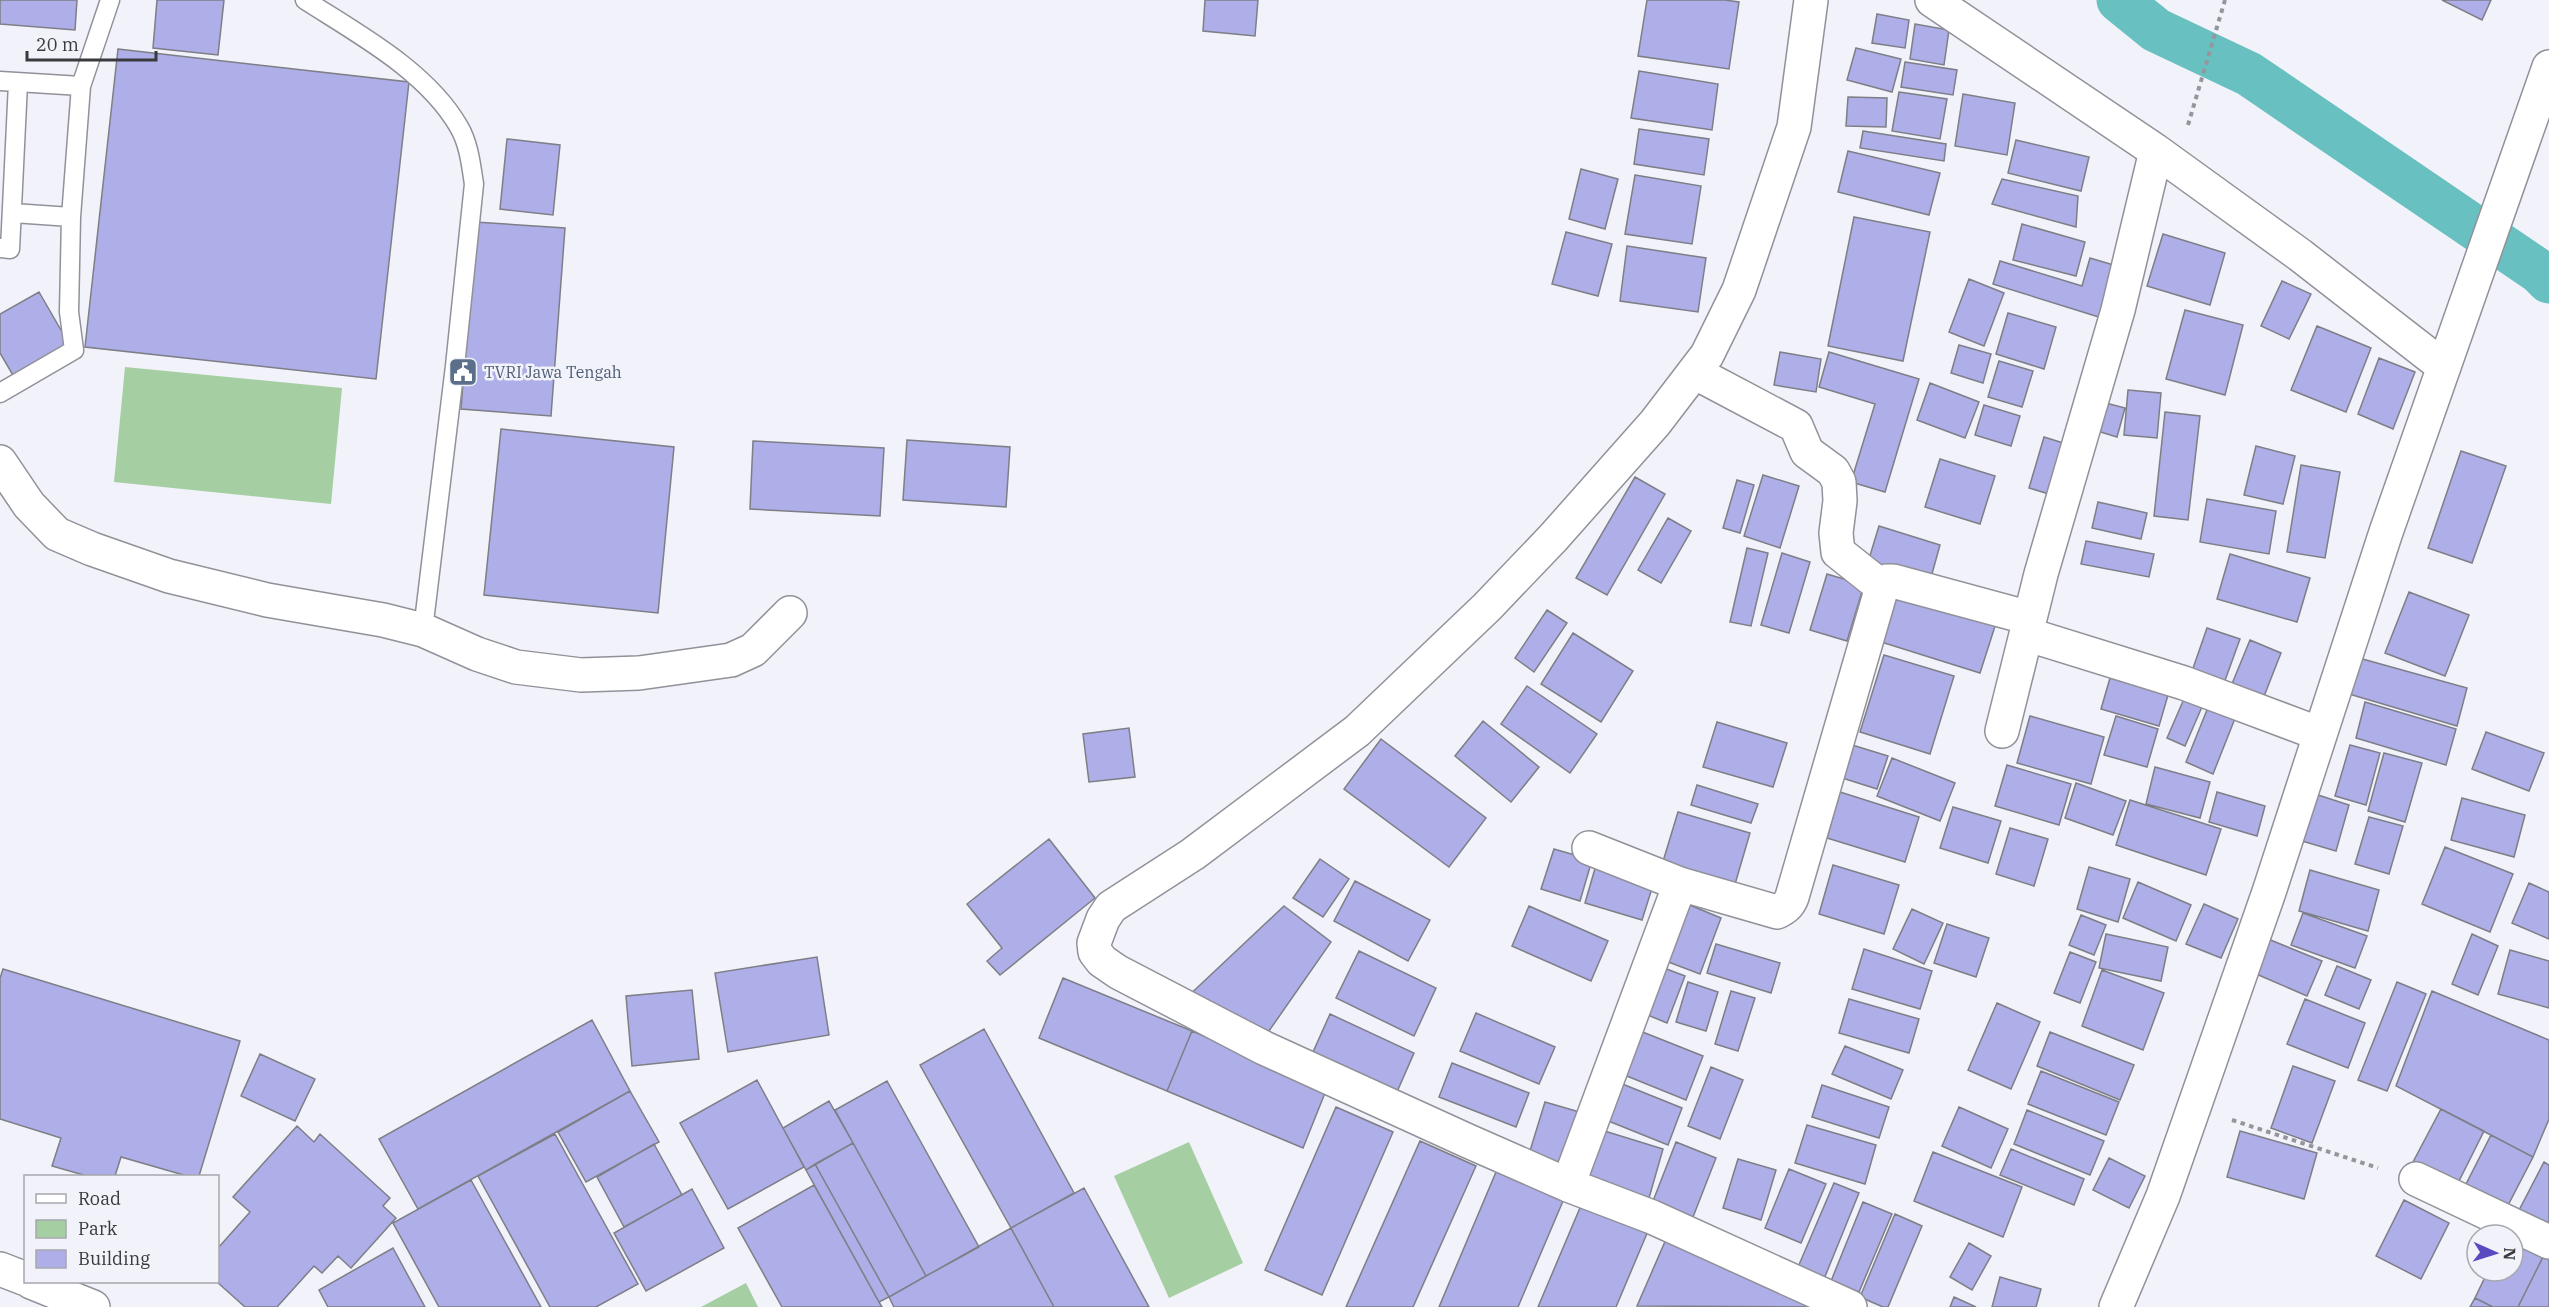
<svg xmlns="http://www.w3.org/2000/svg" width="2549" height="1307" font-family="'IBM Plex Serif',serif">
<rect width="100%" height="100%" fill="#f1f2fa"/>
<!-- park -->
<path fill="#a6cea3" d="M125,367L342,388L331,504L114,482Z
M1189,1142L1243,1263L1169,1298L1114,1176Z
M746,1283L758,1307H701Z"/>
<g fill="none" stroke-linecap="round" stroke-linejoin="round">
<!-- canal -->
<path stroke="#69c0c0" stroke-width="45" d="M2119,0L2156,30L2249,74L2540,272L2549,281"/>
</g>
<!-- building -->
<path fill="#aeaee9" stroke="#7e7e86" stroke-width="1.5" d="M0,0H77L75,30L0,24Z
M157,0H224L218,55L153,48Z
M1205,0H1258L1255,36L1203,31Z
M1647,0H1725L1739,2L1729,69L1638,56Z
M2442,0H2491L2482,20Z
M1877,14L1909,20L1905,48L1872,43Z
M1915,24L1949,30L1944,65L1910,59Z
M1856,48L1901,59L1892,92L1847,80Z
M118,49L409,82L376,379L85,347Z
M1905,62L1957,70L1953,95L1901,87Z
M1639,71L1718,84L1712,130L1631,118Z
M1899,92L1947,99L1940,139L1892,131Z
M1963,94L2015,103L2007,155L1955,146Z
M1848,97L1887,98L1886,127L1846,126Z
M1639,129L1709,139L1704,175L1634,164Z
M1863,131L1946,144L1944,161L1860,148Z
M507,139L560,145L553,215L500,209Z
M2016,140L2089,157L2081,191L2008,173Z
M1848,151L1940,173L1929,215L1838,192Z
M1581,169L1618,179L1605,229L1569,219Z
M1635,175L1701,186L1692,244L1625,234Z
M2002,179L2078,196L2076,227L1992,204Z
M1854,217L1930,232L1903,361L1828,346Z
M475,222L565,228L551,416L461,409Z
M2022,224L2085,242L2076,276L2013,260Z
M1566,232L1612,244L1598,296L1552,284Z
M2163,234L2225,253L2210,305L2147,286Z
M1627,246L1706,258L1698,312L1620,301Z
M2090,258L2117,266L2102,318L1993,284L2000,261L2082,286Z
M1969,279L2004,293L1984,346L1949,332Z
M2282,281L2311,294L2289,339L2261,326Z
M39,292L69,344L14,377L0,353V314Z
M2185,310L2243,325L2225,395L2166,379Z
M2008,313L2056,327L2044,369L1996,354Z
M2317,326L2371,348L2346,412L2291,390Z
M1959,345L1991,354L1983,383L1951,373Z
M1780,352L1821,359L1816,392L1774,385Z
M1829,352L1919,379L1885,492L1851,482L1875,404L1819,387Z
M2379,358L2415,372L2393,429L2358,414Z
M1999,361L2033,371L2022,407L1988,397Z
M1930,383L1979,402L1965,438L1917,420Z
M2128,390L2161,393L2157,438L2124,435Z
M2102,402L2125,408L2117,437L2094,430Z
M1984,405L2020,416L2011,446L1975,435Z
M2165,412L2200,416L2188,520L2154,516Z
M501,429L674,447L658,613L484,595Z
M2044,437L2073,446L2059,497L2029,488Z
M907,440L1010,447L1006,507L903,500Z
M753,441L884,448L880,516L750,509Z
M2256,446L2295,456L2283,504L2244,495Z
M2461,451L2506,466L2472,563L2428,548Z
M1940,459L1995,476L1980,524L1925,507Z
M2301,465L2340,472L2325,558L2287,552Z
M1763,475L1799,486L1780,548L1744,536Z
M1635,477L1665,494L1607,595L1576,578Z
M1737,480L1754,485L1740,533L1723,528Z
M2207,499L2276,511L2269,554L2200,542Z
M2098,502L2147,513L2141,539L2092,528Z
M1668,518L1691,531L1661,583L1638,570Z
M1879,526L1940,545L1930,581L1868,562Z
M2086,541L2154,554L2149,577L2081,564Z
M1747,548L1768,553L1751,626L1730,622Z
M1782,553L1810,562L1789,633L1761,625Z
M2230,554L2310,578L2297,622L2217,599Z
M1827,574L1864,585L1847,641L1810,630Z
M1894,588L1997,620L1980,673L1878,641Z
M2409,592L2469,615L2445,676L2385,653Z
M1547,610L1567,623L1534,672L1515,658Z
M2207,628L2240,639L2223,686L2191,674Z
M1573,633L1633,671L1601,722L1541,684Z
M2250,640L2281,653L2261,704L2229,691Z
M1884,655L1954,676L1930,754L1860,732Z
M2359,658L2467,688L2457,726L2349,694Z
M2110,678L2168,695L2159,726L2101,709Z
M2190,685L2208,693L2185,746L2167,738Z
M1527,686L1597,734L1570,773L1501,724Z
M2365,702L2456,729L2446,765L2356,738Z
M2209,705L2236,716L2213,774L2186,762Z
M2030,716L2104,737L2091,784L2017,763Z
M2116,716L2158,729L2147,767L2104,755Z
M1483,721L1539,767L1511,802L1455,756Z
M1717,722L1787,743L1773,787L1703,767Z
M1129,728L1135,777L1089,782L1083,734Z
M2486,732L2544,753L2529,791L2472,769Z
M1381,739L1486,818L1449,867L1344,789Z
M1849,744L1888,756L1877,789L1839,777Z
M2350,745L2380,753L2366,805L2335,796Z
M2384,753L2422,763L2405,822L2368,811Z
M1892,758L1955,783L1940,821L1877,796Z
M2007,765L2071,784L2059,825L1995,806Z
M2155,767L2210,782L2200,818L2146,804Z
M2076,783L2126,801L2113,835L2065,818Z
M1697,785L1758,804L1751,823L1691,805Z
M1840,792L1919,817L1905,862L1827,838Z
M2217,792L2265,806L2257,836L2209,822Z
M2315,794L2349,805L2336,851L2302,841Z
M2462,798L2525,815L2514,857L2451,840Z
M2130,800L2221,829L2206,875L2116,845Z
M1953,807L2001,821L1988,863L1940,848Z
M1678,812L1750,833L1733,891L1661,868Z
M2369,817L2403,826L2389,874L2355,864Z
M2010,828L2048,839L2034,886L1996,874Z
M1049,839L1095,898L1000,975L987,961L1002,948L967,904Z
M2445,847L2513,874L2490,932L2422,904Z
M1554,849L1592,860L1580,901L1541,889Z
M1320,859L1349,879L1323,917L1293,898Z
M1596,865L1654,882L1642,920L1585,903Z
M1833,865L1899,885L1884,934L1819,914Z
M2089,867L2130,879L2118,922L2077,909Z
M2310,870L2379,890L2368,931L2299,911Z
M1355,881L1430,920L1408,961L1334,921Z
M2138,882L2191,905L2176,941L2123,918Z
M2529,883L2549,892V939L2512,923Z
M1680,901L1721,918L1700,974L1658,958Z
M2204,904L2238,919L2221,958L2186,944Z
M1284,906L1331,942L1262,1041L1183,1001Z
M1529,906L1608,941L1591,981L1512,946Z
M1912,909L1943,923L1924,964L1893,949Z
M2303,913L2367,936L2355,968L2291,945Z
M2081,915L2106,925L2094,955L2069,945Z
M1947,924L1989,938L1976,977L1934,963Z
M2106,934L2168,947L2161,981L2099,968Z
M2472,934L2498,946L2478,995L2452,984Z
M2268,939L2322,961L2307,996L2254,973Z
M1716,944L1780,963L1771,993L1707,973Z
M1864,949L1932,971L1920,1009L1852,989Z
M2510,950L2549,961V1008L2498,994Z
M1359,951L1436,988L1414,1036L1336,998Z
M2070,952L2096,962L2080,1003L2054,993Z
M817,957L829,1035L728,1052L715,973Z
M1656,965L1685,976L1667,1023L1638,1011Z
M2337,966L2371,980L2359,1009L2325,995Z
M3,969L240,1041L199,1176H187L121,1157L115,1176H87L52,1166L61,1138L0,1119V978Z
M2102,970L2164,993L2143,1050L2082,1026Z
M1063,978L1192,1031L1167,1091L1039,1038Z
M1688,982L1718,992L1706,1031L1676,1022Z
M2397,982L2426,994L2387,1091L2358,1080Z
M692,990L699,1059L632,1066L626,996Z
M1731,991L1755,998L1738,1051L1715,1044Z
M2432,991L2549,1040V1119L2533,1157L2396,1086Z
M1849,999L1919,1019L1909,1053L1839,1033Z
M2305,999L2365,1023L2348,1068L2287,1044Z
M1997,1003L2040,1022L2011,1089L1968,1070Z
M1476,1013L1555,1047L1539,1084L1460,1051Z
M1330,1014L1414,1053L1393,1101L1309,1061Z
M592,1020L630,1091L418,1209L379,1139Z
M984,1029L1074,1193L1011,1228L920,1065Z
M1635,1029L1703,1056L1686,1100L1617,1072Z
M1192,1031L1327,1088L1303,1148L1167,1091Z
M2050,1032L2134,1065L2120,1100L2037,1066Z
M1845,1046L1903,1070L1891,1099L1832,1074Z
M260,1054L315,1079L295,1121L241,1096Z
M1452,1063L1529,1093L1516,1127L1439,1097Z
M2293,1066L2335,1081L2312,1143L2271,1128Z
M1711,1067L1743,1080L1720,1139L1688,1126Z
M2041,1071L2119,1102L2106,1135L2028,1104Z
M1610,1079L1682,1108L1668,1145L1596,1116Z
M757,1080L804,1167L728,1209L680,1123Z
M887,1081L979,1247L926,1276L835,1110Z
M1822,1085L1889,1107L1879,1138L1812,1117Z
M630,1091L659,1142L586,1182L558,1132Z
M829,1101L853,1143L806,1170L783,1128Z
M1545,1102L1583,1113L1566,1166L1529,1154Z
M1336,1107L1393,1132L1322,1295L1265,1270Z
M1959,1107L2008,1129L1991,1168L1942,1146Z
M2441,1109L2484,1131L2456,1187L2412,1164Z
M2027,1110L2104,1141L2090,1175L2014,1144Z
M1807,1125L1876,1145L1865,1184L1795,1163Z
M297,1126L314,1142L320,1134L390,1198L383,1206L396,1218L351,1268L338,1256L322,1273L314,1266L277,1307H245L217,1282L218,1248L250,1212L233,1197Z
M1598,1129L1663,1149L1649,1198L1583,1178Z
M2240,1131L2317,1153L2304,1199L2227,1177Z
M555,1134L638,1284L596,1307H550L478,1176Z
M2491,1135L2533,1157L2504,1213L2463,1190Z
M1420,1141L1476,1166L1413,1307H1346Z
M1676,1142L1716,1158L1693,1217L1653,1201Z
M853,1143L926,1276L889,1297L815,1164Z
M654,1144L682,1195L624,1227L597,1177Z
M2011,1149L2084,1179L2074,1205L2000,1175Z
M1933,1152L2022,1187L2003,1237L1914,1201Z
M2109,1158L2145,1176L2129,1208L2093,1190Z
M1738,1159L1776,1170L1761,1220L1723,1208Z
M2544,1162L2549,1165V1235L2515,1218Z
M815,1164L889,1297L879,1302L806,1170Z
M1499,1165L1566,1194L1518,1307H1439Z
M1789,1169L1826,1184L1801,1243L1765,1228Z
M471,1180L541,1307H439L393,1223Z
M1834,1183L1859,1193L1824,1279L1798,1267Z
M814,1185L879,1302L882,1307H782L738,1228Z
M1084,1188L1149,1307H1054L1011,1228Z
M692,1189L724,1248L646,1291L614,1233Z
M1585,1196L1651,1224L1616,1307H1538Z
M2404,1200L2449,1223L2421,1279L2376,1256Z
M1863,1202L1892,1214L1859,1292L1831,1281Z
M1895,1214L1922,1226L1888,1307H1883L1860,1297Z
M1011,1228L1054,1307H894L889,1297Z
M1667,1237L1828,1307L1637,1306Z
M2513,1240L2544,1255L2518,1307H2493L2475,1298L2488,1271H2513Z
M1969,1243L1991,1256L1972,1290L1950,1277Z
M393,1248L425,1307H328L319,1290Z
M2544,1255L2549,1258V1307H2518Z
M2000,1277L2041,1289L2036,1307H1992Z
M1954,1297L1976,1307H1950Z
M2475,1298L2493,1307H2470Z"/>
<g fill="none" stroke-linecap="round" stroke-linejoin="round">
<!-- service casing -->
<g stroke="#919199" stroke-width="21">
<path id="service" d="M305,0C358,34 427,71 459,127C469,144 471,165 474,184L455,366L423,630
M0,81L81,86
M13,213L71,217
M0,248L10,249L18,83
M0,393L74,350L69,312L71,217L81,86L110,0"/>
</g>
<!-- minor casing -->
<g stroke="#919199" stroke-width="36">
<path id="minor" d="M1811,0L1794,127L1739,290L1707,355L1655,423L1553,538L1487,607L1357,731L1193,854L1111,907L1103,919L1094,943L1095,952L1102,961L1118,972L1264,1048L1468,1141L1568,1185L1652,1217L1850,1307
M1932,0L2156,151L2300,255L2444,367
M1694,372L1796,426L1807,452L1833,471L1839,482L1840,501L1836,533L1838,552L1882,587
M0,462L29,505L57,534L92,549L169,576L267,600L383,620L423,630L477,654L516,667L581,675L639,673L731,660L753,650L790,613
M2026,634L2184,683L2320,734
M2002,731L2041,574L2118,310L2156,151
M1589,848L1680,884L1777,912C1785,908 1789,905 1792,897L1882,587L1887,581H1893L2030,618
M2416,1179L2549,1242
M1568,1185L1680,884
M0,1269L26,1279
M31,1282L93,1307
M2116,1307L2163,1196L2269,892L2386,532L2549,67"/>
</g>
<!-- path -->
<path stroke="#95969c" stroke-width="4" stroke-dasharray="4.5 4.5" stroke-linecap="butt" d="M2188,125L2225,0
M2232,1120L2378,1168"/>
<!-- service -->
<use href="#service" stroke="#fff" stroke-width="18"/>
<!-- minor -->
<use href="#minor" stroke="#fff" stroke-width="33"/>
</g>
<!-- icons -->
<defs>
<g id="civic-square" transform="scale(1.5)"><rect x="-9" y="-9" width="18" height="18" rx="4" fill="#5c6f8a" stroke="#f1f2fa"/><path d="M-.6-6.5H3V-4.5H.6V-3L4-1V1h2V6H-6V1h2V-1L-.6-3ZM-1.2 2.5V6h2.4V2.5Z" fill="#fff"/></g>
</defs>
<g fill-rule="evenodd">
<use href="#civic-square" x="463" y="372"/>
</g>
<g text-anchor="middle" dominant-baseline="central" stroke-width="5" stroke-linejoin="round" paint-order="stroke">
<!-- service labels -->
<g font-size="16" fill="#4e5e75" stroke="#f1f2fa" text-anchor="start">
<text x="484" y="372">TVRI Jawa Tengah</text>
</g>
</g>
<!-- legend -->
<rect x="24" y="1175" width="195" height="108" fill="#f1f2fa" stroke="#a7a8ae" stroke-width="1.5"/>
<rect x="36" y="1194" width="30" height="9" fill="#ffffff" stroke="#a7a8ae" stroke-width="1.5"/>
<text x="78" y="1205" font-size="18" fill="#393a3d">Road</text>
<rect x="36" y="1220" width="30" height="18" fill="#a6cea3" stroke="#a7a8ae" stroke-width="1.5"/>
<text x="78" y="1235" font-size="18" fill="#393a3d">Park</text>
<rect x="36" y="1250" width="30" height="18" fill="#aeaee9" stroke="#a7a8ae" stroke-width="1.5"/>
<text x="78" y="1265" font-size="18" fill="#393a3d">Building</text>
<!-- north arrow -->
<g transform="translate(2495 1253) rotate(93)"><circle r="28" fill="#f1f2fa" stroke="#a7a8ae" stroke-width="1.5"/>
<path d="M0-4.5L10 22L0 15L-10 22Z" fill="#5a4ac2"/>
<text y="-9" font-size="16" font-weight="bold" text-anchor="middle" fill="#393a3d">N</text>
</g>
<!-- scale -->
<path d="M27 51v9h129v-9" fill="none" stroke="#393a3d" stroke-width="3"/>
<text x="36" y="51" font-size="18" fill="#393a3d" stroke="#f1f2fa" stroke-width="4.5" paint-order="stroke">20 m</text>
</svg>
